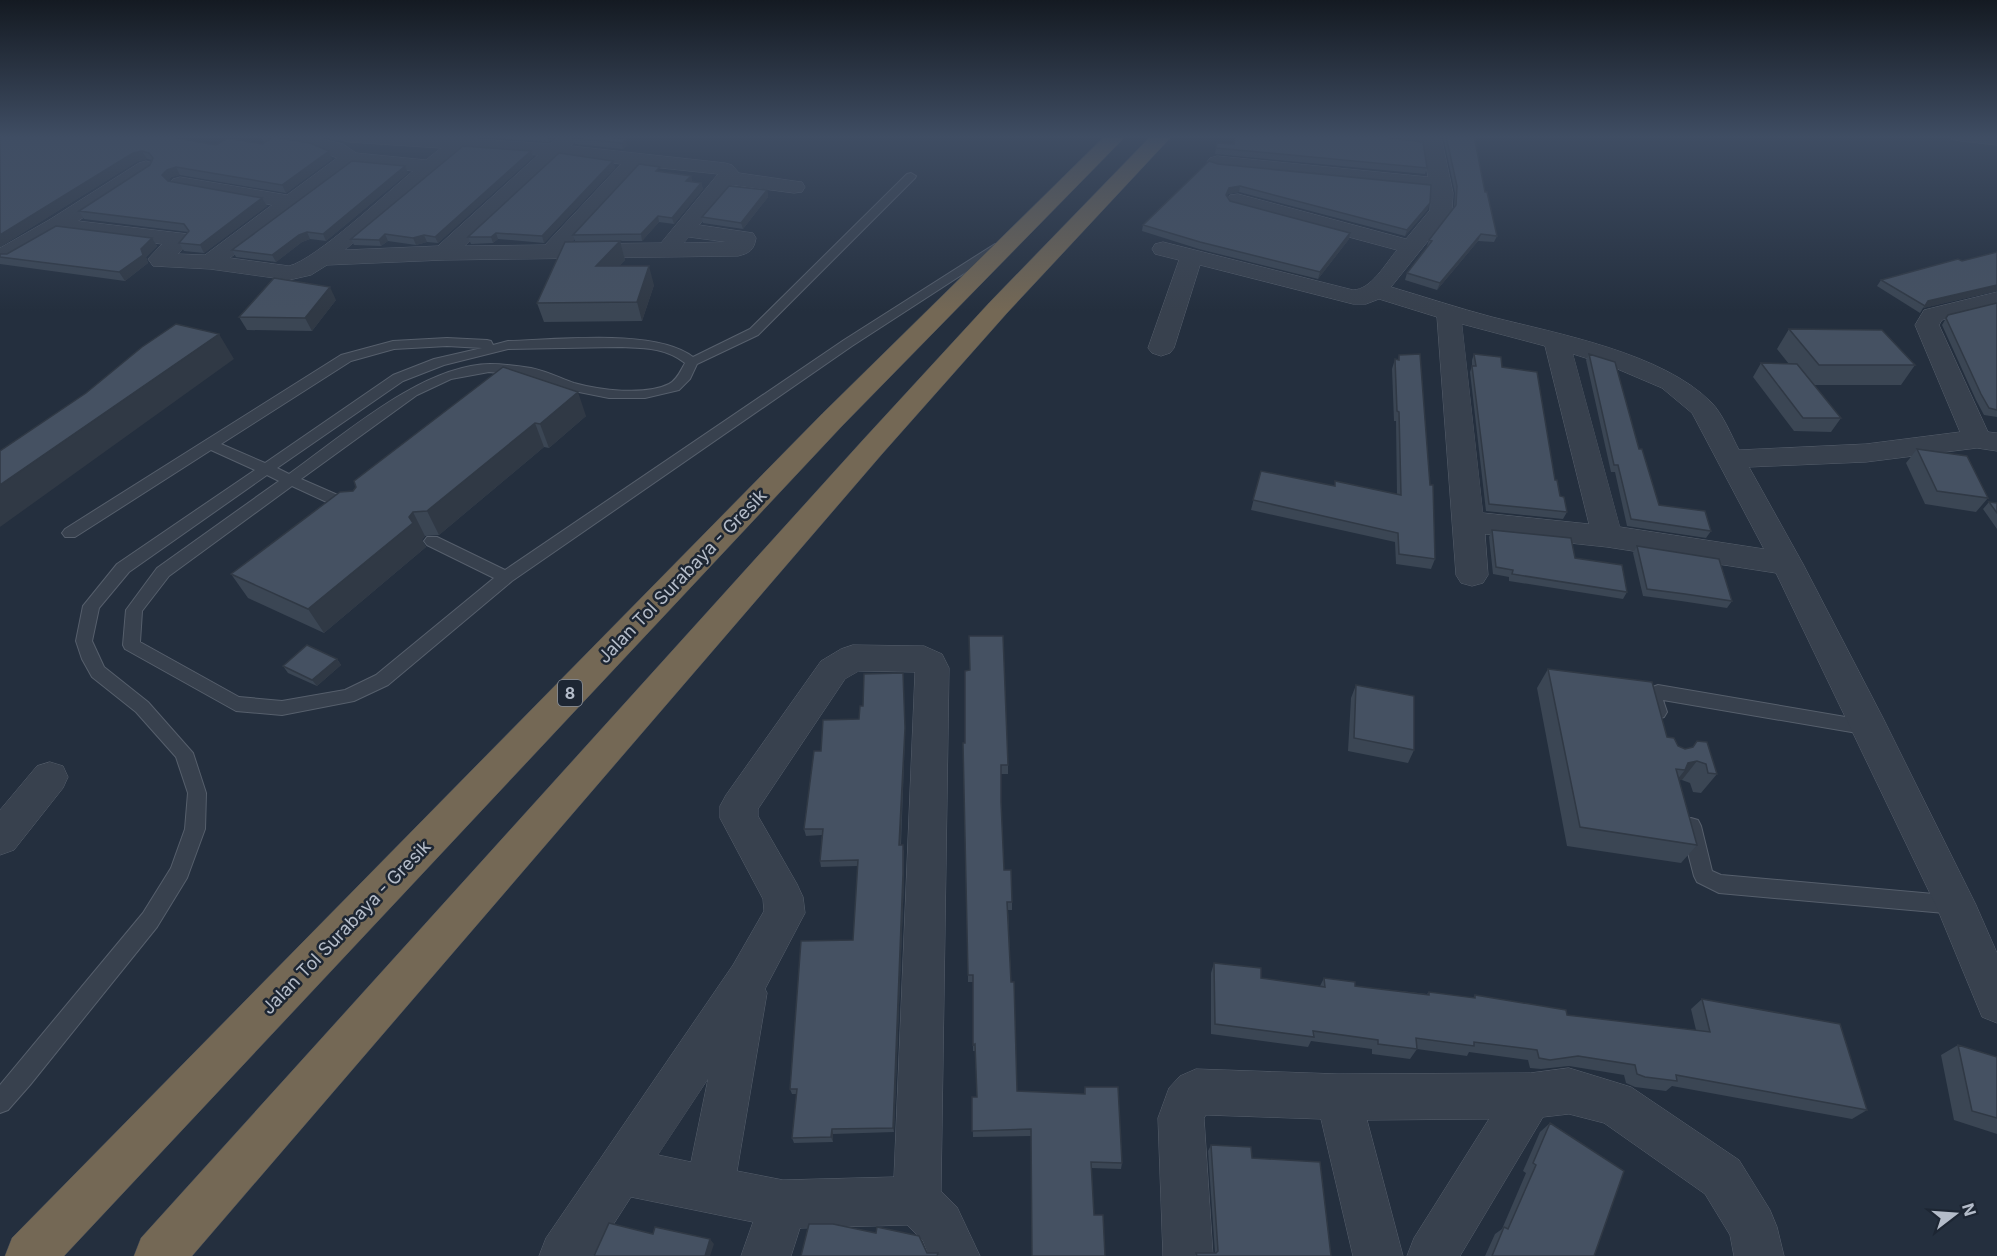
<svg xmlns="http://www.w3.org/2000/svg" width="1997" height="1256" font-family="Inter,sans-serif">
<rect width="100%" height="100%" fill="#242f3e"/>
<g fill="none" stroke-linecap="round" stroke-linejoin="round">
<!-- lane casing -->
<g stroke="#565f6c" stroke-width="2">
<path id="lane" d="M911,173L916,176L915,178L758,335L697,364L690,379L679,390L645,398H609L569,390L528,376L489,372L451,379L417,395L301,479L356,503L358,507L356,511H346L292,486L169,576L142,611L140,642L239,697L282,701L345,690L376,675L494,578L427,545L424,541L427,537H437L505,570L844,340L995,244H1003V248L852,346L512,581L388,685L354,701L282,715L236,711L125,649L123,645L126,610L157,568L279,481L267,475L129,572L99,608L92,641L104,667L148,702L193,753L206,793L205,829L187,878L157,927L30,1085L8,1110L0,1113V1085L143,913L171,868L185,829L188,793L176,757L136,712L92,677L82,659L76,641L83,606L117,564L255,470L211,450L75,537H65L62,533L65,529L341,355L393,341L447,338L487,340L491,341L493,345L508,341C555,340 656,328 693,357L750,329L907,174ZM447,346L482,348L434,359L393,375L265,463L221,444L351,361L394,349ZM618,347C643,348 665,347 685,363C681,370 677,380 669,384C645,396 599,390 574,383C560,378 546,371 531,368C518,366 503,364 490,364C422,365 344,435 289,474L277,468L403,381L444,365L508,349Z
M1658,685L1869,721L1875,723L1878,728L1875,733L1869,735L1663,700L1667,712L1664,717L1658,719L1652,717L1644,694L1647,689Z
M1691,818L1698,820L1701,826L1712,871L1721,875L1956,896L1963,899L1966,905L1963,911L1956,914L1719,893L1697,882L1694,876L1681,826L1684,820Z"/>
</g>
<!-- street casing -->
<g stroke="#565f6c" stroke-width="1">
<path id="street" d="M261,136H309L343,144L356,153L426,160L441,148L349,142L342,140L339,136H478L476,139L550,144C557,137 562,135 571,138L574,142L571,146L725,163L732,165L739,173L794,181L802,182L805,187L802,192L794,193L733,185L699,225L753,233L756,238C754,250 750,253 738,256L444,260L327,265L311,275L289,280L210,269L153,266L148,259L162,244L61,232L12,260L0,261V248L49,220L139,163L146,161L153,163L156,167L153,171L78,221L188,234L191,239L178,254L205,255L272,205L173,187L169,183L173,179L180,177L287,195L337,158L314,149L264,140ZM464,150L538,155L438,246L345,250ZM560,157L621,164L545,245L465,246ZM354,165L413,171C389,191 315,260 289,266L230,258ZM642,166L718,174L661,243L570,244ZM689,237L726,242L684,243Z
M1370,136H1441L1453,193L1452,211L1391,287C1425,297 1458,308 1492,317C1559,334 1662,353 1711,402C1723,414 1731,435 1739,450L1866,444L1960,432L1915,325L1924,310L1997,292V306L1942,320L1939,325L1988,432L1997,433V451L1977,448L1866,462L1749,467L1803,564L1883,718L1976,905L1997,953V1023L1982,1017L1937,908L1776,573L1607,547L1485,534L1488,575L1483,583L1472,586L1461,583L1456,575L1437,317L1379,299L1366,304H1353L1200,265L1174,348L1170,353L1161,356L1152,353L1148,348L1179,260L1155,254L1152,249L1155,244L1163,242L1353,290C1371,290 1386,263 1397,250L1230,205L1227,200L1230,195L1238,194L1406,239L1430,210L1431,189L1217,168L1210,166L1207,162L1210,158L1217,156L1428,177L1423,146L1373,140ZM1462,324L1545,346L1589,524L1483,513ZM1573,354L1608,365L1662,388L1692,413L1764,549L1620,527Z
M1950,136H1997V145L1953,140Z
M853,645L924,646L942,654L949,668L941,1191L957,1207L980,1256H929L923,1241L907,1225L800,1228L791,1256H741L753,1222L631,1197L593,1256H539L546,1238L733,965L764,911L763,899L720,818V806L726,795L821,661L841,649ZM859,671L915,672L894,1177L783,1180L737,1171L767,993L765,989L805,913L803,897L797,884L758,816V809L845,679ZM708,1079L691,1162L658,1155Z
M50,762L63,766L68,777L63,788L14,850L0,855V810L37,766Z
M1569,1068L1631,1087L1739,1160L1770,1210L1777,1227L1784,1256H1734L1730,1235L1705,1194L1604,1123L1569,1114L1543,1117L1460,1256H1407L1414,1238L1489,1119L1367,1120L1403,1256H1353L1321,1119L1206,1115L1204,1118L1213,1256H1163L1158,1118L1169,1088L1180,1076L1196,1069L1338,1074L1530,1073Z"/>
</g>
<!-- highway casing -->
<g stroke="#434c59" stroke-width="1">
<path id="highway" d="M1105,136H1126L842,426L64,1256H5L12,1238L822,414Z
M1151,136H1172L1007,313L882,454L192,1256H134L141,1238L862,441L989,303Z"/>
</g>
<!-- lane -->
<use href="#lane" fill="#38414e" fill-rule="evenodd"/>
<!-- street -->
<use href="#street" fill="#38414e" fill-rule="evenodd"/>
<!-- highway -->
<use href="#highway" fill="#746855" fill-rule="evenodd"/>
</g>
<!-- wall -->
<path fill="#3b4654" d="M0,136L216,145L332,159L286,193L180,175L171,177L168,181L267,206L204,253L184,251L179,243L188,232L84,219L79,211L150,165L152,160L147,159L138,161L0,247Z
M317,136H338L340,141Z
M479,136H559H556L549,142L480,137Z
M569,136H600H599L627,146L623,149L575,144L573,137Z
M1443,136H1474L1485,192L1497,236L1494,242L1478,241L1437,290L1405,280L1407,273L1428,246H1427L1429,240L1454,207L1455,193Z
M1217,143L1427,168L1425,174L1215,154Z
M531,151L533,157L438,243L427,242L416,245L388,241L381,246L354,245L351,239Z
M613,161L615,168L544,243L498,239L493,243L471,244L468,237Z
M1218,164L1428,209L1405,236L1239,192L1228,194L1227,196L1230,201L1350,233L1349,239L1318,279L1199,249L1142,231L1143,225Z
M661,172L691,176L692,182L701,183L703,189L674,224L659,222L642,241H620L625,260L619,266L654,285L642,321L544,322L537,303L575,241L573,235Z
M408,173L326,241L310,239L302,242L276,262L236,257L232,250Z
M767,190L768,197L743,229L703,223L702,217Z
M152,238L157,246L146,257L148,263L125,281L0,264V254Z
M1997,253V291L1923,308L1920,313L1877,286L1881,280Z
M336,300L312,331L247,330L239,317Z
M1997,303V417L1984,415L1976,400L1942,325L1948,315Z
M1789,329L1915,365L1901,385H1814L1841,418L1831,432L1794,431L1753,377L1761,363L1789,364L1777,349Z
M1474,354L1502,367L1555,480L1560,496L1567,512L1563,519L1486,511L1470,372L1472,366V360Z
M1589,354L1639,449L1659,505L1711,531L1706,538L1627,526L1615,472H1611L1586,360Z
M1399,355L1435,559L1431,569L1396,564L1395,542L1251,510L1261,471L1334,486L1397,495L1396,421H1394L1392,369L1395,359L1398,360Z
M503,367L586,416L549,448L544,447L439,535L425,536L422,540L426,547L324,633L248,598L231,574L353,491Z
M1917,449L1988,498L1976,512L1925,504L1906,463Z
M1989,502L1997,503V529L1983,509Z
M1492,530L1575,558L1627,592L1623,599L1509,581V577L1493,574L1489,537Z
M1637,546L1732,601L1727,608L1681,601L1643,596L1633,553Z
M337,659L341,665L317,686L288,673L283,666Z
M1548,669L1667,737L1678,746L1685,749L1692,747L1717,774L1701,793L1693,792L1690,783L1682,780H1679L1697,845L1681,863L1567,846L1537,688Z
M970,670L1008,765V774H1001V802L1004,870L1012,902V910H1008L1011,982L1017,1091L1084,1094L1085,1087L1122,1163L1121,1169L1091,1168L1094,1215L1105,1256H1032L1031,1136L973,1137L972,1097H977L976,1051H973V982H968V975L965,743Z
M903,673L905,735L901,845L904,851V880L894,1132L833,1134V1142L794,1143L792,1138L797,1094H792L790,1089L853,940L858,866L821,867L820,861L822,835L806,836L804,829L821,751L859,719L863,706Z
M1356,685L1414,750L1408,763L1348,751L1351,698Z
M1214,963L1261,978L1320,986L1324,978L1355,986L1427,994L1429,992L1473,998L1475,995L1567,1015L1696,1030L1691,1009L1702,999L1867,1110L1852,1119L1672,1086L1666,1091L1635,1087L1626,1083L1624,1075L1569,1066L1541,1069L1530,1068L1528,1060L1469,1052L1467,1056L1417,1049L1410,1059L1372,1054V1049L1311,1041L1308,1047L1211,1034V973Z
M1958,1045L1997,1057V1134L1954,1120L1941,1055Z
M1550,1123L1594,1256H1485L1495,1234L1502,1229L1526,1173L1523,1171L1540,1132Z
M1211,1145L1252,1158L1331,1256H1195L1196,1253H1215L1208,1151Z"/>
<!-- shaded-wall -->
<path fill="#303945" d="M547,136H559H556L549,142Z
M626,139L627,146L623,149L622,143Z
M142,151L147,159L138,161L0,247V235L133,153Z
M329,151L332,159L286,193L282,185Z
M531,151L533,157L438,243L435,237Z
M613,161L615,168L544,243L542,236Z
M405,166L408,173L326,241L323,234Z
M176,167L180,175L171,177L167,183L162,175L167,170Z
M691,176L692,182L686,181Z
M701,183L703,189L674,224L672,218Z
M1240,186L1239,192L1228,194L1225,201L1226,195L1229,188Z
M767,190L768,197L743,229L741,223Z
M262,198L267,206L204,253L200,245Z
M1430,203L1428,209L1405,236L1407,230Z
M658,216L659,222L642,241L641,234Z
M307,232L310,239L302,242L276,262L272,255L299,235Z
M496,233L498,239L493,243L491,237Z
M1350,233L1349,239L1318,279L1320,272Z
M385,234L388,241L381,246L379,240Z
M1481,234L1478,241L1437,290L1440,283Z
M424,235L427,242L416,245L413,238Z
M152,238L157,246L146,257L148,263L125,281L119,272Z
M620,241L625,260L602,285L596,266Z
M649,266L654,285L642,321L637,302Z
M1997,285V291L1923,308L1928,301Z
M330,287L336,300L312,331L305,318Z
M219,334L234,359L0,527V485Z
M578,392L586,416L549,448L540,424Z
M535,423L544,447L439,535L427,511Z
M413,512L425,536L422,540L426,547L324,633L308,609L409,517Z
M337,659L341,665L317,686L312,680Z
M903,673L905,735L900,851L899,845Z
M1697,761L1682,780L1676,781L1685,770L1688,763Z
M903,845L904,880L894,1132L893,1128Z
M832,1129L833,1134V1142L831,1137Z
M710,1239L714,1244L710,1256H705Z"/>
<!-- building -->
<path fill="#455162" stroke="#303945" stroke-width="1.5" d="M0,136H165L216,145L228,138L262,144L273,137L310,143L329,151L282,185L176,167L167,170L162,175L168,181L262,198L200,245L179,243L189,231L184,224L79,211L150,165L153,158L149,153L142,151L133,153L0,235Z
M573,136H594L626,139L622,143L573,138Z
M1235,136H1374L1423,142L1427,168L1216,148L1217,143L1234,144Z
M1446,136H1474L1485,192H1487L1497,236L1481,234L1440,283L1407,273L1432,241L1429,240L1456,205L1457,186Z
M463,146L531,151L435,237L424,235L413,238L385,234L379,240L351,239Z
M559,153L613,161L542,236L496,233L491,237H468Z
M352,161L405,166L323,234L307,232L299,235L272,255L232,250Z
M1209,161L1218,164L1431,185L1430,203L1407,230L1240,186L1229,188L1226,195L1230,201L1350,233L1320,272L1200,242L1143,225Z
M639,164L660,167L656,171L691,176L686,181L701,183L672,218L658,216L641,234L573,235Z
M729,186L767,190L741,223L702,217Z
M56,226L152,238L141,249L143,255L119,272L0,257V254H7Z
M620,241L596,266H649L637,302L537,303L565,242Z
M1997,252V285L1928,301L1925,306L1881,280L1958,259L1962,261Z
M274,278L330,287L305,318L239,317Z
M1997,303V410L1989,408L1981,394L1946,318L1948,315Z
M176,324L219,334L0,485V451L86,393L142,347Z
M1789,329L1882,330L1915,365H1819Z
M1420,354L1430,485H1433L1435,559L1399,554L1398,533L1253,500L1261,471L1335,486V481L1401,495L1399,412L1397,411L1395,359L1399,360V355Z
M1474,354L1501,357L1502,367L1537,372L1555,480H1557L1560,496L1564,497L1567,512L1489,504L1472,366H1476Z
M1589,354L1615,362L1639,449H1642L1659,505L1705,511L1711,531L1631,519L1618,465H1614Z
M1761,363L1797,364L1841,418H1803Z
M503,367L578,392L540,424L535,423L427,511L413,512L409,517L413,523L308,609L231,574L340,492L353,491L356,487L354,481Z
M1917,449L1967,456L1988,498L1937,491Z
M1989,502L1997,503V513Z
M1492,530L1571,538L1575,558L1622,565L1627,592L1512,574L1513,570L1496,567Z
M1637,546L1719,559L1732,601L1685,594L1647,589Z
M969,636H1003L1008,765H1001V802L1004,870H1011L1012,902H1007L1011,982H1014L1017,1091L1085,1094V1087H1118L1122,1163L1091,1162L1094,1215H1103L1105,1256H1032L1031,1129L972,1131V1097H977L975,1044L973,1045V975H968L963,743H965V671L970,670Z
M307,645L337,659L312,680L283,666Z
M1548,669L1652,682L1667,737L1674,738L1678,746L1685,749L1693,747L1697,741L1707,742L1717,774L1708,773L1706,764L1697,761L1688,763L1685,770L1676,769L1697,845L1580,827Z
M903,673L905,728L899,845H903V874L893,1128L832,1129L831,1137L792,1138L797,1089H790L801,941L853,940L858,860L820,861L823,829H804L814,751H821L823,720L859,719L860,706H863L864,674Z
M1356,685L1414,696V750L1354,738Z
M1214,963L1261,968V978L1325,987L1324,978L1355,982V986L1429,995V992L1475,998V995L1566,1010L1567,1015L1710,1032L1702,999L1840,1024L1867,1110L1676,1075L1677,1081L1645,1077L1637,1074L1635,1065L1578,1056L1550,1060L1539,1058L1537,1050L1474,1042V1046L1416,1038L1417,1049L1378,1044V1040L1313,1031L1314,1037L1215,1024Z
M1958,1045L1997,1057V1118L1972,1111Z
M1550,1123L1624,1171L1594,1256H1492L1504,1227L1508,1229L1536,1165L1533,1163Z
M1211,1145L1251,1147L1252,1158L1320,1162L1331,1256H1197L1196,1253H1216L1218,1251Z
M609,1223L653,1234L655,1227L710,1239L705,1256H594Z
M809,1224H833L876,1233L877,1227L919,1236L927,1253H938L937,1256H801Z"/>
<!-- sky -->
<linearGradient id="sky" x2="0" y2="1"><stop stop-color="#141a22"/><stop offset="0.44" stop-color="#3f4d63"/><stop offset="1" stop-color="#3f4d63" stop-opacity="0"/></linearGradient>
<rect width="1997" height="311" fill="url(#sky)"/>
<g text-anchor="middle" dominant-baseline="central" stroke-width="5" stroke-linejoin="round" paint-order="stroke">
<!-- shield labels -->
<rect fill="#1d2633" stroke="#878f9c" stroke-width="1.5" x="558" y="680" width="24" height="26" rx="4.5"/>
<g font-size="16" font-weight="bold" fill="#b4bcc9">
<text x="570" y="693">8</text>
</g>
<!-- street labels -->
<g font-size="18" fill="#b4bcc9" stroke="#1d2633">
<text transform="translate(682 576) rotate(-46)">Jalan Tol Surabaya - Gresik</text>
<text transform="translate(346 927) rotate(-46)">Jalan Tol Surabaya - Gresik</text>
</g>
</g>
<!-- north arrow -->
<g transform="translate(1955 1214) rotate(73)" stroke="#1d2633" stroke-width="4.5" paint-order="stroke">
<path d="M0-4.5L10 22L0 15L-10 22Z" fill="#b4bcc9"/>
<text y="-9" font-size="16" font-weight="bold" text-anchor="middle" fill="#b4bcc9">N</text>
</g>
</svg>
